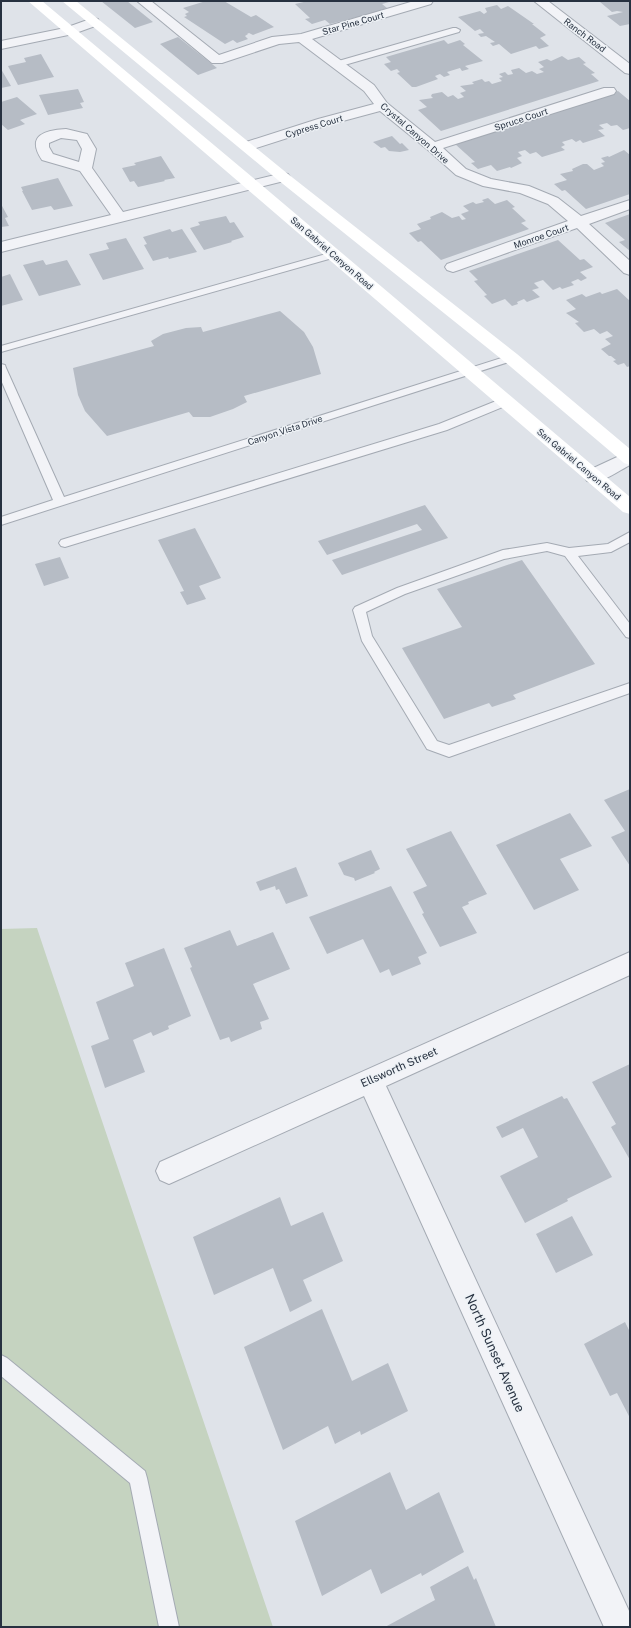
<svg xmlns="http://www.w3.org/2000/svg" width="631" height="1628" font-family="'Public Sans',sans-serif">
<rect width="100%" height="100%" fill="#dfe3e9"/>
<!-- green -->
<path fill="#c5d3c0" d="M37,928L49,964L273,1627H1V929Z"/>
<!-- building -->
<path fill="#b6bcc5" d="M101,1H127L153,22L135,28Z
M206,1H224L251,17L256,15L274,27L253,35L249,33L247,34H248L245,36L248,39L237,43L233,40L225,44L184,17L187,16L185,14L189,12L183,8Z
M308,1H387L389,2L382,4L387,8L369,14L330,24L325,20L312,24L305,19L310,18L295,4Z
M606,1H630V24L620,26L607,16L623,12L617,11L612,12L600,2Z
M497,5L501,9L508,6L534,24H532L546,35L540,38L549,46L539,49L536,46L511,54L499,44L493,46L490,43L495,42L486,36L481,37L478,34L484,33L480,29L475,31L458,17L480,11L484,14L487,12L485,8Z
M178,37L217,68L198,75L160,44Z
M444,40L448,44L460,40L465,44L463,45L483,61L465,66L469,69L462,71L460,68L447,72L450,75L444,77L440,74L435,76L438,79L416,87H412L397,73L400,72L397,69L391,71L384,64L391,62L386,57Z
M41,54L54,77L18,85L8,66L26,62L24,58Z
M562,56L568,60L579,57L586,63L583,64L595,73L591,74L599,81L441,131L418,110L427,107L419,100L433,98L431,96L432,94L442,92L448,97L453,95L458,99L464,97L460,93L466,91L460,86L474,84L472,82L482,79L485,82L489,81L492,84L502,81L499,78L503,77L499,74L505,72L508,75L513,74L511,70L519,68L526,73L532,71L537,74L544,72L539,69L544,67L538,62L547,59L551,61Z
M1,69L11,86L1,88Z
M78,89L84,102L80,103L83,108L48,115L39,95Z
M618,91L630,101V128L623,130L617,125L611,126L607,123L599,125L604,129L598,130L605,136L583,143L580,140L576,142L572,139L562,142L565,145L561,147L565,150L542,157L536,152L530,154L525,150L518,152L522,156L517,158L522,163L511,168L510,167L497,171L491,165L478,169L471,163L475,162L455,144Z
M17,97L37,114L20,120L25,124L8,130L1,124V102Z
M392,136L400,144L402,143L409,150L400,152L389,151L385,147L381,148L373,142Z
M624,150L630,155V194L586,209L565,190L562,191L554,184L567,180L560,174L573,171L572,169L583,164H587L594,170L604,166L601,163L605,162L601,158L608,156L609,157Z
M161,156L175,178L164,180L165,181L138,187L134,181L130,182L122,168L136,165L134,163Z
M58,178L73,206L54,210L51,206L32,210L22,191H23L21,187Z
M488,198L495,204L507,200L515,207L512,208L526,221L521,223L529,229L441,260L421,241L418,242L409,233L421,229L417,224L431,219L430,217L442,212L452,218L459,216L462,220L466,219L461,214L469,211L463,206L473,202L476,204L484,202L482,200Z
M1,204L8,217L5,218L9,226L1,227Z
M630,214V251L619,242L625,240L605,223Z
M226,216L230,223L234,222L244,237L231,241L232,242L204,250L190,228L200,225L198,222Z
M170,229L172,232L182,229L197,252L169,259L168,257L153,261L144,245L147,244L143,237Z
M126,238L144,269L103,280L89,254L109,249L106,243Z
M558,240L580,260L584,259L593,267L580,272L587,278L581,281L578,279L571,282L574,285L562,289L560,287L553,290L543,280L534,283L539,288L532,290L540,297L527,302L524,299L517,302L518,304L512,306L505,299L492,304L484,296L487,295L474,281L478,280L469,271Z
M43,260L46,265L67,260L81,285L39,296L23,265Z
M10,274L23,300L1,306V277Z
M617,289L630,301V366L627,367L624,363L618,365L613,361L616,360L611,356H609L601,349L611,344L605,339L613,336L607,331L600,334L594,329L584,332L575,323L579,322L566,313L576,309L566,300L582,294L586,297L600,292L602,294Z
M280,311L304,332L313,347L321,374L244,396L247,402L233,409L210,417H193L189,412L107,436L85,411L78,395L73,368L154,346L151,341L163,334L186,328L201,327L203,332Z
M425,505L448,538L342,575L332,560L422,530L417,524L327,555L318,541Z
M195,528L221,578L199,586L206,599L187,605L180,592L184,591L158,540Z
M60,557L69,578L44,586L35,564Z
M522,560L595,664L513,695L516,699L492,707L489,703L444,719L402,648L462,627L437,589Z
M630,789V866L611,837L625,831L604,800Z
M570,813L592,846L560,859L579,890L534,910L496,845Z
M451,831L487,894L468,902L469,904L462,907L477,933L440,947L422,914L424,913L413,892L427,886L406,849Z
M371,850L380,869L374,872L375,873L355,881L354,878L344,875L338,863Z
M296,867L308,896L286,904L279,889L276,890L275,886L260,891L256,882Z
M391,886L427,953L418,957L421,964L392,976L389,969L380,973L363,939L327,954L309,917Z
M230,930L237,946L273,932L290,969L253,984L269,1019L260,1022L262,1029L231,1042L229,1037L220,1040L190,968L192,967L184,948Z
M164,948L191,1016L168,1026L169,1029L153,1036L151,1032L133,1040L145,1072L105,1088L91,1046L109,1039L96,1002L134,986L125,963Z
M630,1064V1160L611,1127L616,1124L592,1082Z
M562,1096L564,1099L567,1098L612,1177L567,1199L568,1201L525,1223L500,1176L538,1157L523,1128L502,1138L496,1127Z
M280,1197L291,1226L323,1212L343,1261L303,1280L312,1301L290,1312L273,1268L214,1295L193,1237Z
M572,1216L593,1255L556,1273L536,1234Z
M322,1309L352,1381L388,1363L408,1411L361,1435L360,1431L335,1444L328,1426L283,1450L244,1347Z
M625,1322L630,1332V1418L617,1393L610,1396L584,1344Z
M390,1472L406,1510L439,1492L464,1552L422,1576L421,1573L381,1594L371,1569L322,1596L295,1521Z
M468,1566L474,1580L476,1578L496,1627H385L435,1600L430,1587Z"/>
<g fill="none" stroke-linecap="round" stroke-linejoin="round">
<!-- service casing -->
<g stroke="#a4aab3" stroke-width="2">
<path id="service" d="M453,28H456L460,30L459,32L341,66L338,67L334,64L335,62Z
M333,252L336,253L338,255L336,257L1,352V346Z
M511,355L515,356L516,358L515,360L1,525V517L53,500L1,380V364L5,365L6,368L64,497Z
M506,397L510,398L511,401L510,404L447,430L65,547L61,546L59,543L61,540L439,424Z
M630,532V542L611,552L578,556L630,624V638L626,637L565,556L547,551L504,559L405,594L366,612L372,636L437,741L449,745L630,683V693L449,757L427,749L362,641L353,610L355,607L397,588L503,550L547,543L569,548L608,544Z
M1,1355L7,1358L145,1471L147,1478L179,1627H159L130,1483L1,1376Z"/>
</g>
<!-- minor casing -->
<g stroke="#a4aab3" stroke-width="2">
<path id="minor" d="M137,1H151L219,55L272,37L301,34L414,1H433L431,4L312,39L374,85L387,103L435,142L604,88H614L616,91L614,94L443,148L466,169L491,179L529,186L558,198L581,216L630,200V209L589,224L630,261V275L624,273L577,228L459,270L453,272L447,270L445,267L447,264L568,221L548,204L520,193L483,186L456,175L428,150L380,111L328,125L253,149L248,150L243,149L241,146L243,143L318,119L374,104L364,91L299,42L279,44L222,63H212Z
M93,18L98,19L99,22L98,25L73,34L1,49V41L65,28Z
M66,129L87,134L96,149L92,168L123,212L283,173L288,174L290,177L288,180L1,252V242L111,215L80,171L42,160C26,136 44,130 66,129ZM61,138L77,140L82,149L79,162L53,154L49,147V143Z
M630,451V465C618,471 601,485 587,481L584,476L587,471Z
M630,952V975L386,1086L630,1613V1627H604L364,1096L169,1184L160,1180L156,1171L160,1162Z"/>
</g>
<!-- tertiary casing -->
<g stroke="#a4aab3" stroke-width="2">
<path id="tertiary" d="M534,1H548L630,64V74L625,73Z"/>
</g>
<!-- service -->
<use href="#service" fill="#f2f3f7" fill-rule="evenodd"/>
<!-- minor -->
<use href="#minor" fill="#f2f3f7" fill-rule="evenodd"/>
<!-- tertiary -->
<use href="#tertiary" fill="#f2f3f7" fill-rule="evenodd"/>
<!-- secondary -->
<path fill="#fff" fill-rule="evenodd" d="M28,1H42L258,182L630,497V514L623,512Z
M62,1H76L288,174L517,354L630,449V465L624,463L505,362L278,180Z"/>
</g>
<g text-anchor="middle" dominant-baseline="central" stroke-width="3" stroke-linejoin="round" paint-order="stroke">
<!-- far-street labels -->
<g font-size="9" fill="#273140" stroke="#eef2f6">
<text transform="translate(353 23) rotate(-16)">Star Pine Court</text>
<text transform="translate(585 35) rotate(37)">Ranch Road</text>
<text transform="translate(521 119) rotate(-18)">Spruce Court</text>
<text transform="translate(314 126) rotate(-17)">Cypress Court</text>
<text transform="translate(415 133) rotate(41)">Crystal Canyon Drive</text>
<text transform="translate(541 236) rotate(-19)">Monroe Court</text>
<text transform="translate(332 253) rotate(41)">San Gabriel Canyon Road</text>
<text transform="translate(285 430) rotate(-18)">Canyon Vista Drive</text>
<text transform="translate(579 464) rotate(40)">San Gabriel Canyon Road</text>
</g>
<!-- street labels -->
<g font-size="11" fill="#273140" stroke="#eef2f6">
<text transform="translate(399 1067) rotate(-24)">Ellsworth Street</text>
</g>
<!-- near-street labels -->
<g font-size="13" fill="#273140" stroke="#eef2f6">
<text transform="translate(495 1353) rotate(66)">North Sunset Avenue</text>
</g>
</g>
<!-- border -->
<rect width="631" height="1628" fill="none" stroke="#273140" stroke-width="4"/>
</svg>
